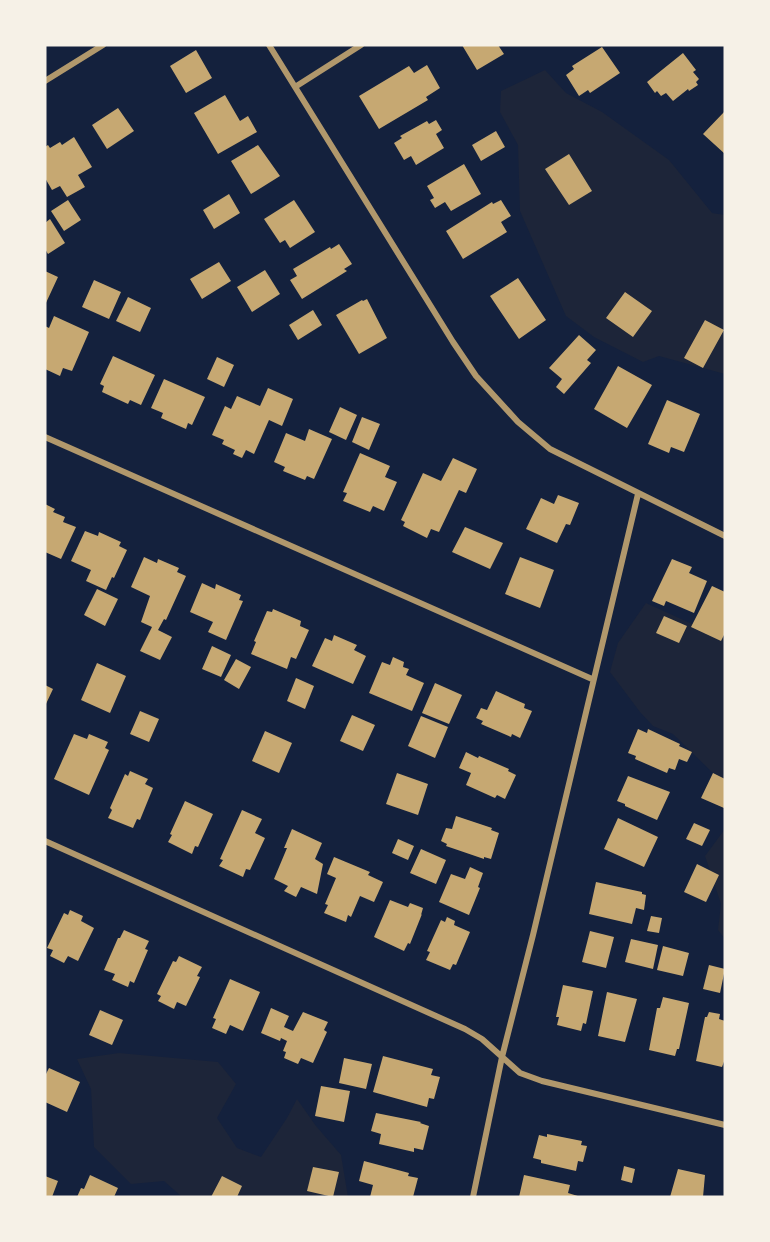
<svg xmlns="http://www.w3.org/2000/svg" width="770" height="1242" font-family="'Source Serif 4',serif">
<rect width="100%" height="100%" fill="#14213d"/>
<!-- green -->
<path fill="#1d2539" d="M545,70L566,93L602,112L669,160L712,213L725,215V374L659,356L643,362L594,337L566,316L520,211L518,145L500,112L501,91Z
M646,603L725,639V779L713,773L673,734L653,726L640,712L610,672L618,643Z
M725,829V939L718,930L721,904L705,856Z
M119,1053L218,1062L236,1084L217,1118L237,1148L261,1157L287,1118L297,1099L316,1126L341,1155L348,1197H182L164,1181L131,1184L94,1147L91,1089L77,1059Z"/>
<!-- building -->
<path fill="#c6a872" d="M462,45H498L504,54L477,70Z
M602,47L620,73L590,93L588,90L579,96L566,75L574,69L572,66Z
M196,50L212,78L186,93L170,66Z
M683,53L696,70L693,72L699,79L696,82L698,85L689,91L688,89L673,101L666,93L661,96L657,91L655,93L647,82Z
M427,65L440,88L426,97L428,100L379,129L359,96L409,66L414,73Z
M225,95L240,121L248,116L257,132L218,154L194,113Z
M118,108L134,131L107,149L92,125Z
M725,111V154L703,134Z
M436,120L442,130L436,134L444,148L416,165L411,156L404,160L394,143L402,138L400,136L427,121L429,124Z
M496,131L505,147L481,161L472,145Z
M74,137L92,167L78,175L85,187L67,197L60,186L52,190L45,178V147L48,145L50,148L60,142L62,145Z
M258,145L280,176L251,194L231,161Z
M569,154L592,191L569,205L545,169Z
M464,164L481,194L451,211L445,202L435,208L430,200L434,198L427,186Z
M229,194L240,213L214,229L203,210Z
M68,200L81,220L64,231L51,211Z
M294,200L315,232L290,248L285,240L280,243L264,219Z
M501,200L511,216L501,222L507,232L463,259L446,231L492,202L493,204Z
M50,219L65,243L48,254L45,249V223Z
M339,244L352,264L344,269L347,271L302,299L290,280L297,276L293,269L330,247L331,249Z
M219,262L231,281L202,299L190,279Z
M265,270L280,294L252,312L237,287Z
M45,271L58,277L45,305Z
M518,278L546,320L519,339L490,296Z
M94,280L121,292L109,319L82,307Z
M625,292L652,311L633,337L606,318Z
M128,297L151,308L140,332L116,321Z
M367,299L387,338L359,354L336,315L362,300L363,301Z
M313,310L322,325L298,340L289,325Z
M54,316L89,332L72,371L63,368L60,376L45,369V326L49,328Z
M705,320L724,330L703,368L684,358Z
M579,335L596,350L587,360L591,363L564,394L556,387L562,379L549,368Z
M113,356L155,375L141,405L130,400L128,404L102,392L104,386L100,384Z
M217,357L234,365L224,387L207,379Z
M618,366L652,385L627,428L594,409Z
M164,379L205,397L192,425L188,423L186,429L161,418L163,413L151,408Z
M268,388L293,399L282,426L269,420L254,454L246,450L242,458L233,454L235,450L222,444L224,440L212,435L225,406L231,409L237,396L260,406Z
M667,400L700,414L684,452L671,447L669,453L648,444Z
M340,407L357,415L346,440L329,432Z
M362,417L380,424L369,450L352,442Z
M309,429L332,439L314,479L307,476L305,480L283,471L285,467L274,462L286,433L305,441Z
M360,453L390,466L385,477L397,482L384,511L373,506L370,512L343,501L347,493L343,492Z
M453,458L477,469L466,493L459,490L439,532L431,529L427,538L403,526L405,522L401,520L423,473L441,481Z
M558,495L579,503L570,525L566,524L557,543L526,529L541,498L554,504Z
M45,504L55,509L53,512L65,517L63,522L76,527L61,559L45,552Z
M465,527L503,543L490,569L452,552Z
M85,531L98,536L99,532L121,542L119,546L127,550L114,578L112,577L106,590L86,581L91,570L71,561Z
M144,557L157,563L158,559L179,568L177,572L186,576L166,620L164,619L158,630L172,637L160,660L140,651L152,627L141,622L150,596L131,587Z
M520,557L554,570L540,608L505,594Z
M672,559L692,567L689,573L707,581L694,613L666,601L664,606L652,601Z
M202,583L215,589L216,584L241,595L239,600L243,601L226,640L208,632L213,622L190,612Z
M712,586L725,592V633L721,641L691,627Z
M97,589L118,599L105,626L84,615Z
M273,609L301,621L300,626L309,630L296,659L291,657L287,669L251,654L256,642L254,641L267,611L272,612Z
M664,616L687,626L679,643L656,633Z
M334,635L357,645L354,650L366,656L353,684L312,666L325,638L332,641Z
M212,646L231,655L221,677L202,669Z
M393,657L404,662L403,667L409,669L406,675L424,683L412,711L369,693L382,662L390,665Z
M236,659L251,667L239,689L224,680Z
M97,663L126,676L110,713L81,700Z
M296,678L314,686L305,709L287,701Z
M435,683L462,695L449,724L422,713Z
M45,685L53,689L45,706Z
M496,691L525,704L524,708L532,711L520,738L512,734L511,737L481,724L483,721L476,718L481,708L487,710Z
M140,711L159,719L149,742L130,734Z
M352,715L375,725L363,751L340,741Z
M421,716L448,727L435,758L408,746Z
M638,729L647,733L648,729L680,744L679,746L692,752L687,762L679,759L675,770L669,768L667,773L635,759L636,756L628,753Z
M265,731L292,743L279,773L252,761Z
M74,734L87,739L89,734L108,742L105,748L109,750L89,795L54,779Z
M466,752L478,758L479,756L509,769L508,771L516,775L505,799L497,795L495,798L466,785L471,773L459,768Z
M130,771L148,779L145,784L153,788L140,820L137,819L133,828L108,818L112,810L110,808L125,774L128,776Z
M397,773L428,784L418,815L386,804Z
M713,773L725,779L724,808L701,798Z
M628,776L670,792L657,820L625,806V804L617,801Z
M185,801L213,814L198,847L195,846L192,854L168,842L172,835L170,834Z
M242,810L262,819L255,833L265,838L250,870L246,869L243,877L219,866L223,860L220,859Z
M456,816L492,828L491,830L499,833L491,859L484,857V859L446,846L447,844L441,841L446,828L452,829Z
M618,818L658,837L644,867L604,849Z
M694,823L710,830L702,846L686,839Z
M292,829L322,843L315,859L323,864L317,894L301,887L296,897L284,891L288,886L274,879L287,848H284Z
M398,839L414,846L408,860L392,853Z
M421,849L446,860L436,884L410,873Z
M334,857L370,872L368,875L383,882L374,902L360,896L351,917L348,915L346,922L324,913L328,905L325,904L336,878L327,874Z
M697,864L719,875L706,902L684,892Z
M470,867L483,873L478,887L480,888L469,915L439,902L451,874L465,879Z
M596,882L642,892V894L646,895L644,910L636,908L632,924L589,914Z
M390,900L408,907L410,903L423,908L421,915L422,914L410,944L408,943L404,951L374,937Z
M70,910L83,916L81,921L94,928L78,961L68,956L64,963L50,956L53,950L47,948L64,913L68,915Z
M651,916L662,918L659,933L647,931Z
M447,917L455,921L454,925L470,932L456,965L453,964L450,970L426,960L430,952L427,951L441,920L445,922Z
M124,930L149,941L145,949L148,950L134,983L130,981L128,987L112,980L115,974L104,970L118,938H120Z
M590,931L614,937L606,968L582,962Z
M631,939L658,945L653,969L625,962Z
M663,946L689,953L683,976L657,970Z
M179,956L202,967L197,976L200,977L186,1006L177,1002L174,1009L158,1001L161,996L157,994L173,961L176,962Z
M709,965L725,969L720,993L703,989Z
M230,979L260,992L243,1031L230,1025L226,1034L212,1028L216,1019L213,1018Z
M563,985L593,991L586,1024L583,1023L581,1031L557,1025L559,1017H556Z
M607,992L637,999L625,1042L598,1036Z
M663,997L689,1003L679,1049H677L675,1056L649,1050L657,1008H660Z
M271,1008L289,1016L284,1027L293,1031L303,1012L328,1022L324,1030L327,1032L313,1063L301,1058L298,1064L284,1058L286,1052L283,1051L287,1041L281,1038L280,1041L261,1033Z
M100,1010L123,1020L112,1045L89,1035Z
M709,1012L720,1014L719,1019L725,1021V1059L722,1067L696,1061L705,1017H707Z
M383,1056L433,1069L431,1075L440,1077L434,1099L429,1098L427,1107L373,1092Z
M344,1058L372,1064L366,1089L339,1083Z
M49,1068L80,1082L67,1112L45,1102V1076Z
M321,1086L350,1091L344,1122L315,1116Z
M376,1113L421,1122L420,1123L429,1126L423,1150L414,1148V1152L379,1144L381,1134L371,1131Z
M547,1134L582,1141L581,1145L587,1146L583,1162L578,1161L576,1171L541,1163V1160L533,1158L539,1135L547,1137Z
M364,1161L409,1173L408,1176L418,1178L413,1197H370L373,1185L359,1181Z
M624,1166L635,1169L632,1183L621,1180Z
M313,1167L339,1172L333,1197L307,1191Z
M678,1169L705,1175L703,1197H670Z
M90,1175L118,1188L114,1197H77L81,1188L84,1189Z
M524,1175L570,1185L568,1193L581,1197H519Z
M45,1176L58,1181L52,1197H45Z
M222,1176L242,1186L237,1197H211Z"/>
<g fill="none" stroke-linecap="round" stroke-linejoin="round">
<!-- minor -->
<path stroke="#b1986c" stroke-width="6" d="M269,45L453,342L476,376L518,422L550,449L725,536
M45,81L103,45
M295,87L361,45
M45,437L592,679
M45,841L465,1029L482,1039L520,1073L542,1081L725,1125
M473,1197L502,1057L533,935L638,494"/>
</g>
<!-- border -->
<rect width="770" height="1242" fill="none" stroke="#f6f1e7" stroke-width="93"/>
</svg>
